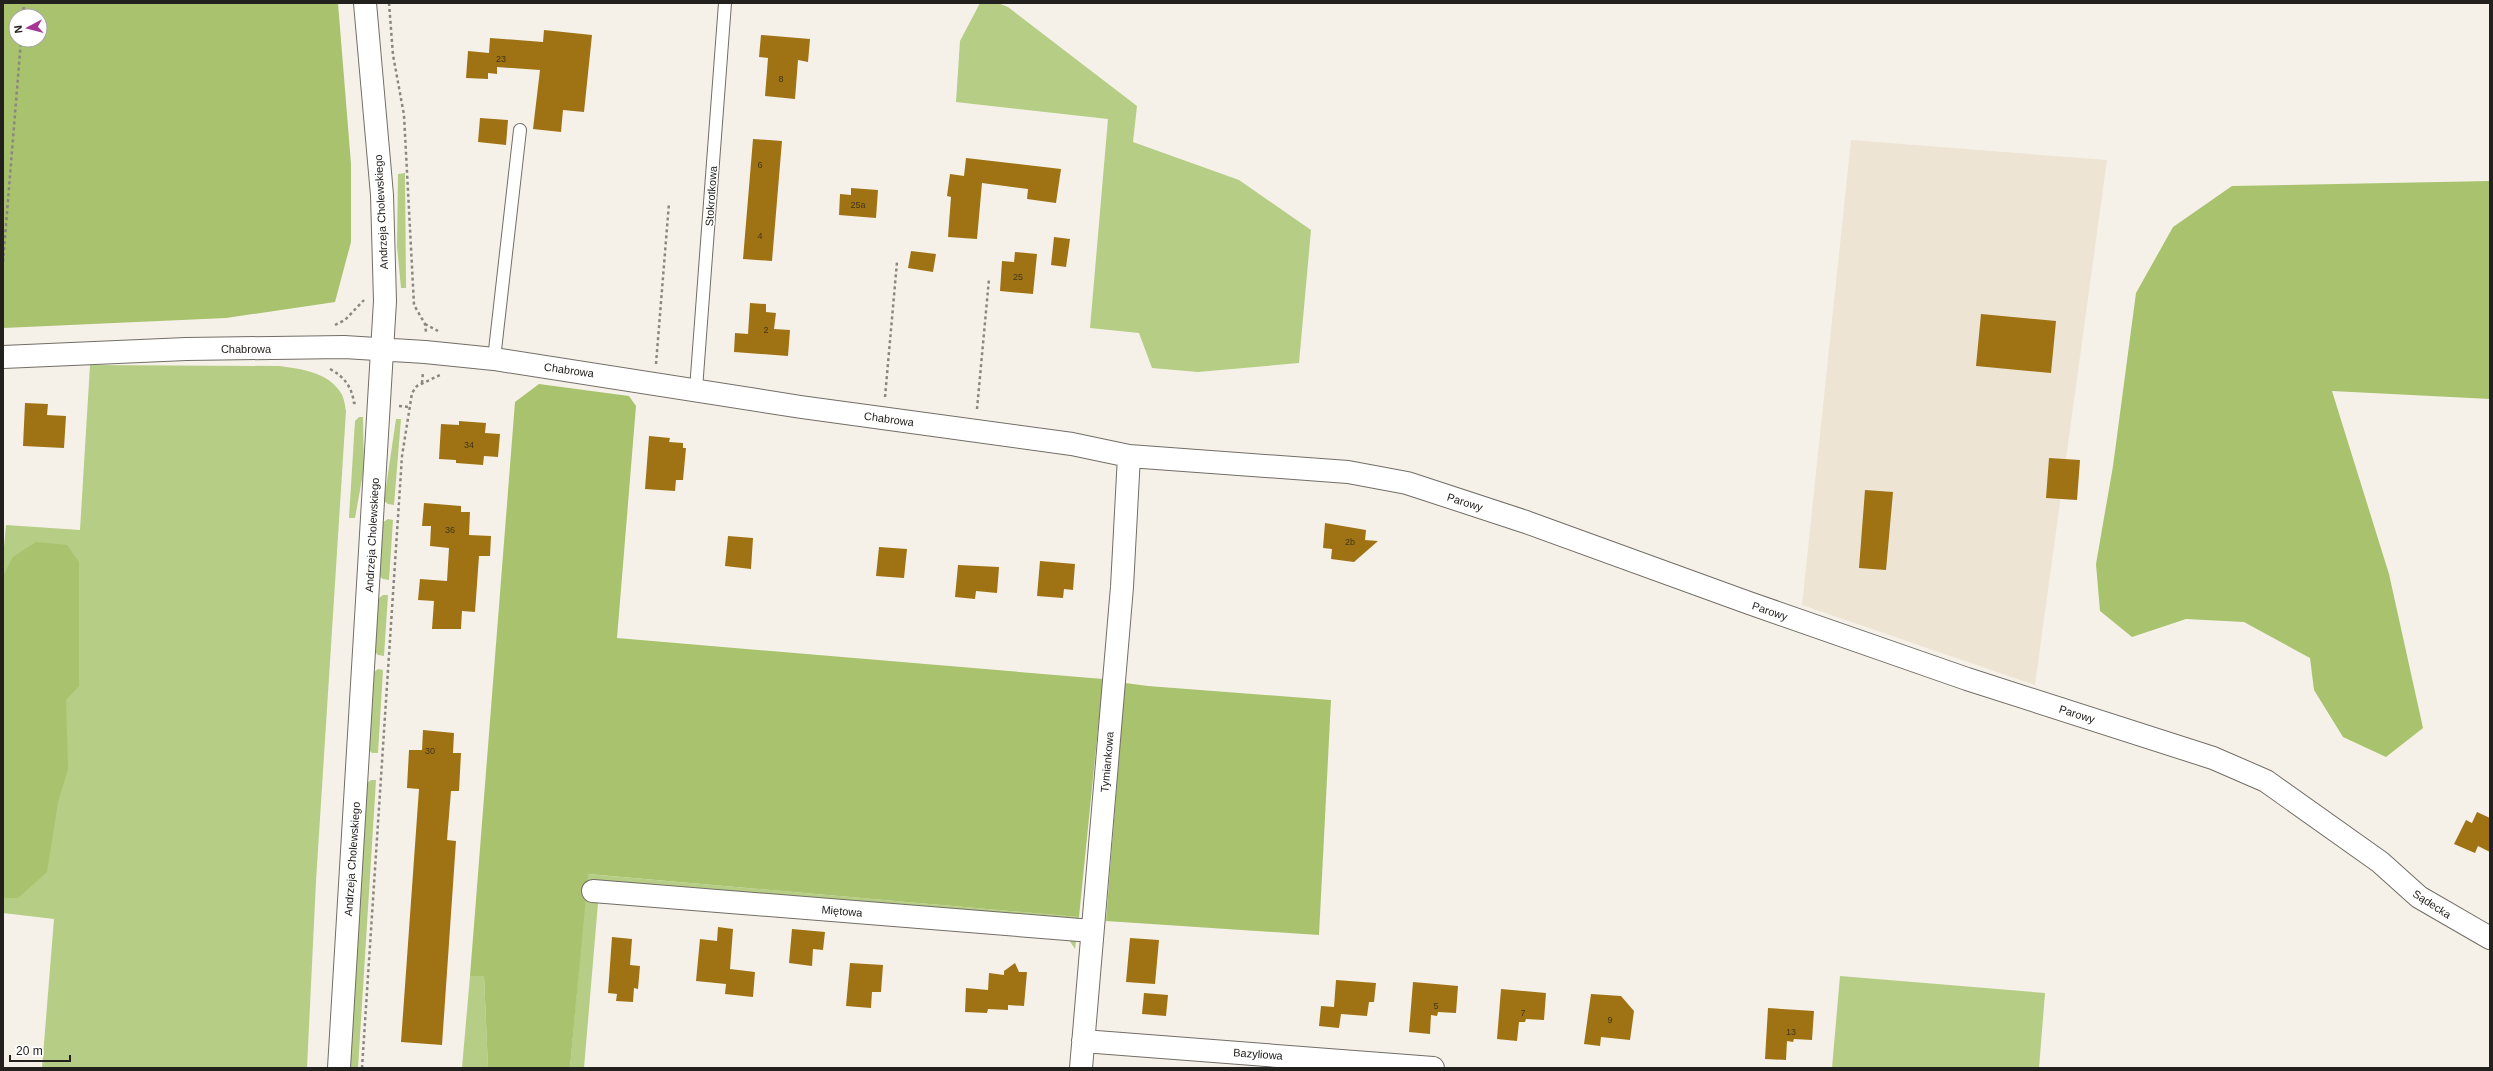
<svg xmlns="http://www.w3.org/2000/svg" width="2493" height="1071" font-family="Helvetica,sans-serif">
<rect width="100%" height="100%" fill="#f6f1e8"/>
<!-- built -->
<path fill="#ede4d4" d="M1851,140L2107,160L2035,685L1802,605Z"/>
<!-- green -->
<path fill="#b5cd84" d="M980,3H998L1008,7L1137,106L1133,142L1239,180L1311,230L1299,363L1198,372L1152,368L1139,333L1090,328L1108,119L956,102L960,41Z
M405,173L406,288H401L397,246L398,174Z
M90,365L279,366C301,369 328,372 341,393C344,397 345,406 346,411L316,881L307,1068H42L54,919L3,913V558L6,525L80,530Z
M359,417H363L364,468L355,518H349L355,421Z
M396,419H401L394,505L388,504L384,501Z
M388,519L393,520L389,580L383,579L379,576L382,523Z
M383,595H388L384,656L378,655L374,651L378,599Z
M378,669L383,670L378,753H372L368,749L373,673Z
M371,780H376L358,1068H348L366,784Z
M587,874L1079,917L1075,949L1069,940L598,903L584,1068H570Z
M470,976H484L488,1068H462Z
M1840,976L2045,993L2039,1068H1832Z"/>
<!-- forest -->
<path fill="#a8c26d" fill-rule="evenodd" d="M3,3H338L351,164V242L335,302L226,318L3,328ZM16,16H40V40H16Z
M2490,181V399L2332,391L2389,574L2423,728L2386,757L2343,737L2314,690L2310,658L2244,622L2186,619L2132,637L2100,611L2096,564L2113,466L2136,293L2173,227L2232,186Z
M539,384L629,396L636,406L617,638L1103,679L1079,917L588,874L570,1068H488L484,976H470L515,402Z
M36,542L67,545L79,562V686L66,700L68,769L58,802L47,872L18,898H3V576L13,557Z
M1125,683L1148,686L1331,700L1319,935L1106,921Z"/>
<!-- building -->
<path fill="#9f7314" d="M544,30L592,35L584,112L563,110L561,132L533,129L540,70L497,67V74L488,73V79L466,78L468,51L489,53L490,38L543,42Z
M761,35L810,39L808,62L798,60L795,99L765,96L768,58L759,57Z
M480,118L508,120L506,145L478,142Z
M753,139L782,141L772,261L743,259Z
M966,158L1061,169L1056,203L1027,199L1028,189L982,183L977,239L948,237L951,197L947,196L950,174L964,176Z
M851,188L878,190L876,218L839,215L840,194L851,195Z
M1054,237L1070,239L1066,267L1051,265Z
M911,251L936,254L933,272L908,268Z
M1015,252L1037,254L1033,294L1000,291L1002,261L1014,262Z
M750,303L766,304V312L776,313L774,329L790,330L788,356L734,352L735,333L748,334Z
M1981,314L2056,321L2051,373L1976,366Z
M25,403L48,404L47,415L66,416L64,448L23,446Z
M459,421L486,423L485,433L500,434L498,457L484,456L483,465L456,463V460L439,459L441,424L459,425Z
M649,436L670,438L669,442L683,443V448H686L683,480H676L675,491L645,489Z
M2049,458L2080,460L2077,500L2046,498Z
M1865,490L1893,492L1886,570L1859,568Z
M424,503L461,506V512H470L469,535L491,536L490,556H479L475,612L462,611L461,629H432L434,601L418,600L420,579L447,581L449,548L430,546L431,526H422Z
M1325,523L1366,530L1365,540L1378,541L1354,562L1331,559L1332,549L1323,548Z
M728,536L753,538L751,569L725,566Z
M879,547L907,549L904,578L876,576Z
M1040,561L1075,564L1073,590L1064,589L1063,598L1037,596Z
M958,565L999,567L997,593L976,591L975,599L955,597Z
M423,730L454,733L453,753H461L459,791H451L447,840L456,841L442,1045L401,1042L419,789L407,788L409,750H422Z
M2477,812L2490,818V852L2478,846L2475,853L2454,844L2466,820L2472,823Z
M718,927L733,929L730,969L755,972L753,997L725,994L726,984L696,981L700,939L717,941Z
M792,929L825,932L823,950L813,949L812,966L789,963Z
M612,937L632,939L630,965L640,966L638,989L634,988L633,1002L616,1001L617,994L608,993Z
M1130,938L1159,940L1155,984L1126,982Z
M850,963L883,965L881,992H872L871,1008L846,1006Z
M1015,963L1019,972H1027L1024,1006L1008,1005V1010L988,1009L987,1013L965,1012L966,988L988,990L989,973L1004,975V971Z
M1336,980L1376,983L1374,1002H1369L1367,1016L1341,1014L1339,1028L1319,1026L1321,1006L1334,1007Z
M1413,982L1458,986L1456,1013L1438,1012L1437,1016L1431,1015L1430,1034L1409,1032Z
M1501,989L1546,993L1544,1020L1526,1019L1525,1022H1519L1517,1041L1497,1039Z
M1144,993L1168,995L1166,1016L1142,1014Z
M1591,994L1621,996L1634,1011L1630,1040L1601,1037L1600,1046L1584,1044Z
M1768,1008L1814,1011L1812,1040L1794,1039L1793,1042L1787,1041L1786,1060L1765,1059Z"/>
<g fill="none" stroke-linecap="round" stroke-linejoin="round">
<!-- service casing -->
<g stroke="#726d66" stroke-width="14">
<path id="service" d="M494,359L520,130
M696,389L725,3"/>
</g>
<!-- minor casing -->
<g stroke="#726d66" stroke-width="24">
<path id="minor" d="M3,357L186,349L344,347L425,352L494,359L801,407L1072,444L1129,456L1348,472L1407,483L1526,522L1749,603L1967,679L2213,758L2266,781L2380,862L2419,897L2490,938
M593,891L1092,931
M1083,1041L1433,1068
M339,1068L385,301L382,195L365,3
M1081,1068L1122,587L1129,456"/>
</g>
<!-- path -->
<path stroke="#8a8781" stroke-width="2.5" stroke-dasharray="3 3" stroke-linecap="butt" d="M389,3L393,55L404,115L414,305L425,324L426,332
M23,16L24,3
M3,262L21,40
M425,324L438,331
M335,325L345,320L364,300
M656,364L669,203
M330,369C345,377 352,388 354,403H358
M422,383L423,372
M885,397L897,262
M399,406L409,407
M977,409L989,279
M362,1068L402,456L412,393L417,386L440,375"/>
<!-- service -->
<use href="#service" stroke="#fff" stroke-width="12"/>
<!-- minor -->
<use href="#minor" stroke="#fff" stroke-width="22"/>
</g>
<g text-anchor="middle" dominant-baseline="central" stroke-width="3" stroke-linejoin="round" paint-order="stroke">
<!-- number labels -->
<g font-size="9" fill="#42361c">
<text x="501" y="59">23</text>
<text x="781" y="79">8</text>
<text x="760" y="165">6</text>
<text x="858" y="205">25a</text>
<text x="760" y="236">4</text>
<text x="1018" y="277">25</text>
<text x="766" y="330">2</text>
<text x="469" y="445">34</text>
<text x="450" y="530">36</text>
<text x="1350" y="542">2b</text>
<text x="430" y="751">30</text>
<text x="1436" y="1006">5</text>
<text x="1523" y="1013">7</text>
<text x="1610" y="1020">9</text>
<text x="1791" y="1032">13</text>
</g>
<!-- street labels -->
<g font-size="11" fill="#23211e" stroke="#fff">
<text transform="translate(711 196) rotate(-86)">Stokrotkowa</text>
<text transform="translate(381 212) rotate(-93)">Andrzeja Cholewskiego</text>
<text x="246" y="349">Chabrowa</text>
<text transform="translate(569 370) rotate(8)">Chabrowa</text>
<text transform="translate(889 419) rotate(8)">Chabrowa</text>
<text transform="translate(1465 502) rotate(18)">Parowy</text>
<text transform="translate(372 535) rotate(-87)">Andrzeja Cholewskiego</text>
<text transform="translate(1770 611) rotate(19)">Parowy</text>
<text transform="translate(2077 714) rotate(18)">Parowy</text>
<text transform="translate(1107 762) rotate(-85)">Tymiankowa</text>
<text transform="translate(352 859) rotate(-86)">Andrzeja Cholewskiego</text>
<text transform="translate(2432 904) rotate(33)">Sądecka</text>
<text transform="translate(842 911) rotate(5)">Miętowa</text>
<text transform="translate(1258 1054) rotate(4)">Bazyliowa</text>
</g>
</g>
<!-- border -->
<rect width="2493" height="1071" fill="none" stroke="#23211e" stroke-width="8"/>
<!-- north arrow -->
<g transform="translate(28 28) rotate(263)"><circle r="19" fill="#ffffff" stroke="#a7a6a5"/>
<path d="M0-3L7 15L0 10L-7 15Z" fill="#a43694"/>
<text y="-6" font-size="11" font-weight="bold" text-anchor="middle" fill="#23211e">N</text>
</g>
<!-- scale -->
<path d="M10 1055v6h60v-6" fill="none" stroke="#23211e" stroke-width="2"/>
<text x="16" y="1055" font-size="12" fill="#23211e" stroke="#ffffff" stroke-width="3" paint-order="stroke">20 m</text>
</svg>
